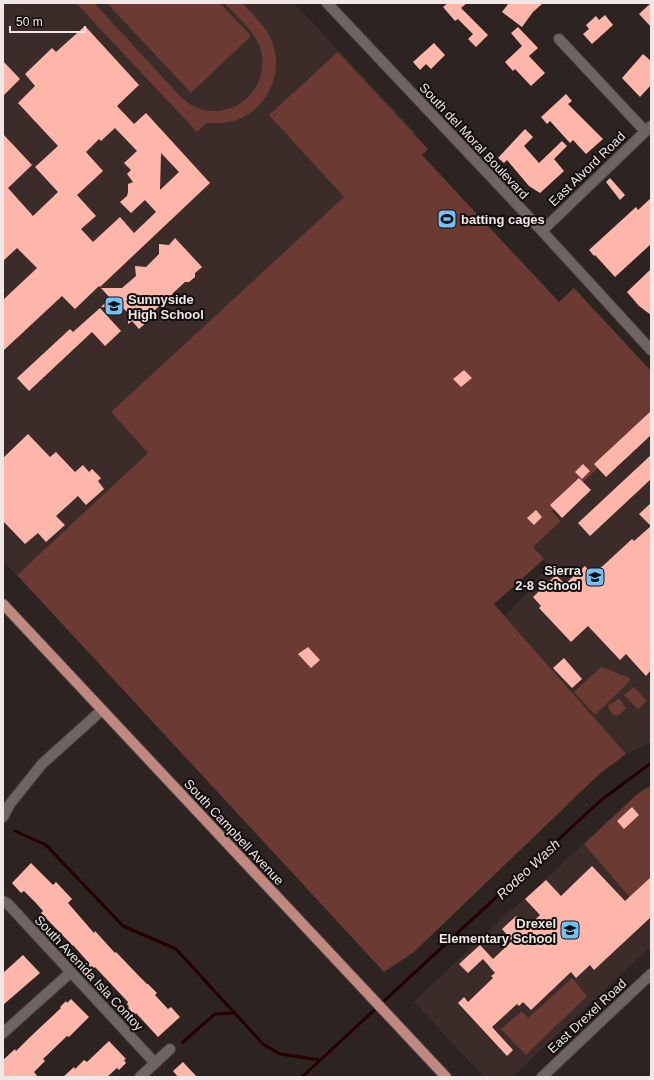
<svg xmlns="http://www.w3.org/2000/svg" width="654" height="1080" font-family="Helvetica,sans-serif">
<rect width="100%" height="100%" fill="#2d2422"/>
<!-- built -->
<path fill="#3b2c29" d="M3,3H294L415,132L111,412L148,453L17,575L3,561Z
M651,419V742L628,753L623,751L505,616L530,590L528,588L550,566L533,547L561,521L552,511Z
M651,785V948L647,950L512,1077H484L414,1002L510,910L511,911L632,799L640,792Z"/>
<!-- green -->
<path fill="#6b3a33" d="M76,3H94L180,96C185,100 191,106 198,108C203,111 210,111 216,111C247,110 268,81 261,51C257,33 237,17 224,3H242C253,15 266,26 272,42C283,69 271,102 245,116C233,123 220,124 206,123L197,132Z
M107,3H220L251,36L191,93Z
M338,52L428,149L422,155L559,302L574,288L651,371V419L552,511L561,521L533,547L544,559L494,604L626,754L602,772L591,782L414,952L384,972L17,575L148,453L111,412L344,197L269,115Z
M601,667L630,678V680L624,687L595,715L574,692Z
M634,687L647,701L638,709L624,695Z
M618,699H620L626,708C619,717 614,719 608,707L609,705Z
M651,786V905L640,909L584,844L632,799L640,792Z
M572,978L587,996L526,1055L501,1029L522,1011L528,1018Z"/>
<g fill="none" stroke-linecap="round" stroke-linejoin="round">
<!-- stream -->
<path stroke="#240000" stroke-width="3" d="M15,831L46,845L123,926L176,949L263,1044L280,1054L321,1060
M183,1042L215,1014L235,1013
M302,1077L600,801L651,763"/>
</g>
<!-- building -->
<path fill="#ffb6aa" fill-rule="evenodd" d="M448,3H467L461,8L488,35L476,47L468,39L473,34L458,19L455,21L443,7Z
M509,3H543L533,12L522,27L502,12Z
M651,3V27L639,14Z
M605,15L613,25L592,44L583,34L589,29L586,25L596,16L599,20Z
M85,26L139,85L117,106L134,124L146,113L210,183L100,287L99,286L75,309L62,296L3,351V300L37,268L17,248L3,261V134L32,165L8,188L33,216L58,192L35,167L58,146L18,103L35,86L25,74L52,48L56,52ZM115,128L137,151L124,163L131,170L127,174L133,182L128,184V192L127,196L120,202L131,213L145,200L156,212L134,233L120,217L93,242L81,229L96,216L77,195L103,171L86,152L99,139L101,141ZM161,153L179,172L160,190Z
M518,27L538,48L529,56L545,73L531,86L515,69L513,71L505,62L522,46L511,33Z
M434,43L445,55L431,69L426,64L420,70L413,62Z
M643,54L651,61V85L640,97L622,78Z
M3,61L20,79L3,96Z
M566,94L572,101L568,104L603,139L586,154L573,140L570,143L550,121L547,124L541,117Z
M525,129L533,137L524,146L539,163L562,141L567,146L554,159L564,171L540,193L529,186L507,160L504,163L498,158Z
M610,178L625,195L620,200L606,182Z
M651,198V244L615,277L595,255L594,256L589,250L636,207L638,210Z
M175,238L202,267L195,273V277L189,282H185L172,294V299L166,304H161L148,317V321L139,329L132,321L128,324V313L124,309L101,307L110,298L101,288H122L136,276L135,266L146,267L159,254V244L169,245Z
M651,269V315L639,306L627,292Z
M100,308L121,331L105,346L92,332L29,391L17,378L70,329L73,332Z
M464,370L472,378L461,387L453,379Z
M651,411V435L606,477L594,464Z
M28,434L50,457L56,452L75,472L83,465L89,472L92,469L101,478L98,481L104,489L86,505L78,496L56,516L65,525L46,542L38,533L25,544L3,521V458Z
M651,455V479L590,536L578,523Z
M583,464L590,471L582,479L575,472Z
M579,478L591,490L562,518L550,505Z
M651,503V670L646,676L626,654L620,660L588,626L571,642L539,608L541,606L533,597L556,575L565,584L585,566L593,575L632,539L634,541L651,526L639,514Z
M536,510L542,517L534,525L527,518Z
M308,647L320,660L311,668L298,654Z
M564,658L582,679L572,688L553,668Z
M632,807L639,815L624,829L617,821Z
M31,863L53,885L56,882L72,899L68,903L94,933L95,931L115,953L116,952L138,975L147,984H148L157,993L155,995L168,1009L171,1007L180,1017L158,1037L136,1013L135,1015L128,1008L129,1007L127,1004L128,1002L95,967L92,970L87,963L88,962L73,945V946L41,913L43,911L35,902L24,891L21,893L12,883Z
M592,866L625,901L651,877V917L594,970L590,965L576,978L571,972L531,1010L523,1002L519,1006L517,1004L492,1027L513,1050L507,1056L458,1003L464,997L468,1002L493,978L491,976L495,973L483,959L468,973L459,964L480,945L493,959L512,941L502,929L516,916L527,928L540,915L525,899L546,880L561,896Z
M23,955L40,973L3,1005V973Z
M71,999L89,1017L69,1037L67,1036L43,1059L45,1061L34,1072L38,1077H3V1060L15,1049L16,1051L29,1038L61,1008L60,1007L66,1001L67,1003Z
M109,1041L126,1059L124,1060L126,1063L119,1070L117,1068L107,1077H63L74,1067L75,1069L84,1060L87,1062Z
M183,1062L197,1077H178L173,1071Z"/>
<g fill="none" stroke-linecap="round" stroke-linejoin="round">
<!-- minor casing -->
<g stroke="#494241" stroke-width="12">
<path id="minor" d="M327,3L542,231L651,350
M559,39L645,131
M542,231L651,126
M3,817L10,804L42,764L102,710
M3,901L8,904L155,1063
M3,1033L71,972
M140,1077L170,1049"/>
</g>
<!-- tertiary casing -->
<g stroke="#494241" stroke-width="12">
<path id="tertiary" d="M542,1077L651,974"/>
</g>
<!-- primary casing -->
<g stroke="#494241" stroke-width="12">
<path id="primary" d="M3,604L446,1077"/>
</g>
<!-- minor -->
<use href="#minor" stroke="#6f6462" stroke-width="10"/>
<!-- tertiary -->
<use href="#tertiary" stroke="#6f6462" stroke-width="10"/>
<!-- primary -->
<use href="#primary" stroke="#c1887f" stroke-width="10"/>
</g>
<!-- icons -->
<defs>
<g id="stadium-square" transform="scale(1)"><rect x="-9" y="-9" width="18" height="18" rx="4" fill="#73c1f5" stroke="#120e0d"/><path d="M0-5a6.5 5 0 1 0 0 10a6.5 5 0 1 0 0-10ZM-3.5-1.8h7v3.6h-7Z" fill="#111"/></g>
<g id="school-square" transform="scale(1)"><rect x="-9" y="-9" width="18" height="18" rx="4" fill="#73c1f5" stroke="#120e0d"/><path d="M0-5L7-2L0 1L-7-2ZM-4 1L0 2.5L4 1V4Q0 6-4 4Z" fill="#111"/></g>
</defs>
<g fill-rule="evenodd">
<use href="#stadium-square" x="447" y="219"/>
<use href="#school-square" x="114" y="306"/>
<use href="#school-square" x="595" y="577"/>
<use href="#school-square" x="570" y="930"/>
</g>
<g text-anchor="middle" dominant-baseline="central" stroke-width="4" stroke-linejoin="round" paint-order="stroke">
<!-- street labels -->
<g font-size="13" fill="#efe8e7" stroke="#120e0d">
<text transform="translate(474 141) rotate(47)">South del Moral Boulevard</text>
<text transform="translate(587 169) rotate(-44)">East Alvord Road</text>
<text transform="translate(234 832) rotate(47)">South Campbell Avenue</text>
<text transform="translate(89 973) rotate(47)">South Avenida Isla Contoy</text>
<text transform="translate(587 1016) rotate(-43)">East Drexel Road</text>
</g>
<!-- poi labels -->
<g font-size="13" font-weight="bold" fill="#efe8e7" stroke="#120e0d" text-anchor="start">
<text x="461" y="219">batting cages</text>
<text x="128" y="299">Sunnyside<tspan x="128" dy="15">High School</tspan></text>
<text x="581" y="570" text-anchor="end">Sierra<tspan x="581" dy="15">2-8 School</tspan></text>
<text x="556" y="923" text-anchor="end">Drexel<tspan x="556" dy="15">Elementary School</tspan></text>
</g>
<!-- water labels -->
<g font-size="14" font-style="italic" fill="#f4dfdb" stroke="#120e0d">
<text transform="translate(528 869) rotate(-43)">Rodeo Wash</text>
</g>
</g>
<!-- border -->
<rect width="654" height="1080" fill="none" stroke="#efe8e7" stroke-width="8"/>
<!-- scale -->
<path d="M10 26v6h75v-6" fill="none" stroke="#efe8e7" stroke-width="2"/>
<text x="16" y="26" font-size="12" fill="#efe8e7" stroke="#120e0d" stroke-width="3" paint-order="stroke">50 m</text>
</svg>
